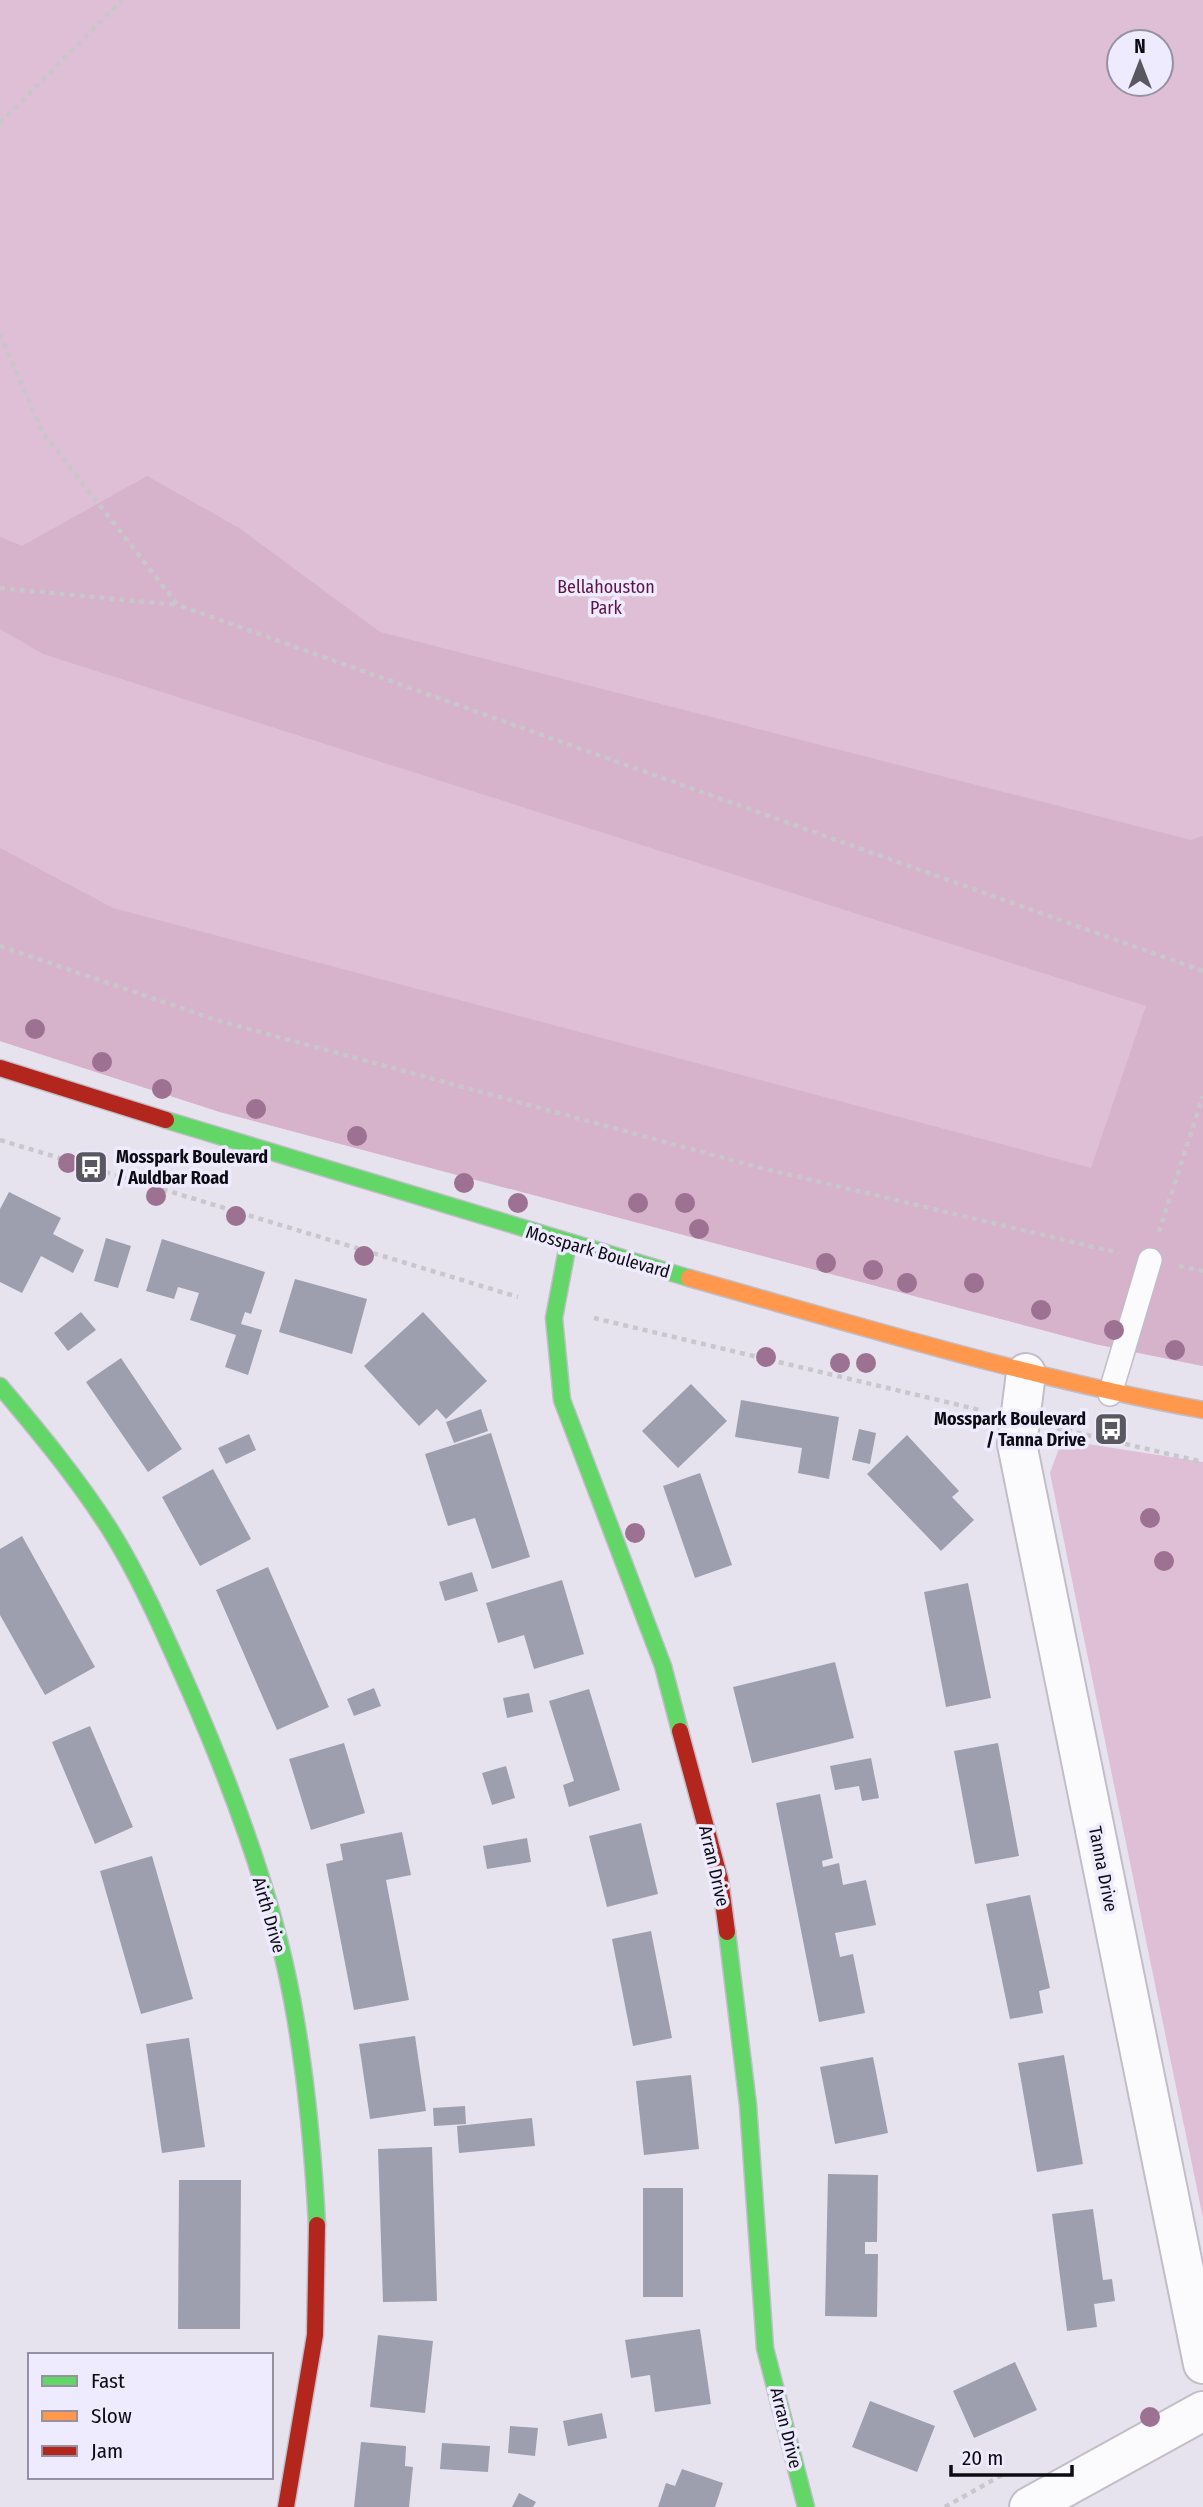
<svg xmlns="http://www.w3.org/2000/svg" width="1203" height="2507" font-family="'Fira Sans Condensed',sans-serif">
<rect width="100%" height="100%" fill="#e6e3ef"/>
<!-- green -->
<path fill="#dfbfd5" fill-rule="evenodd" d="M0,0H1203V1366L1095,1344L220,1112L0,1041ZM1119,42H1161V84H1119Z
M1062,1440L1203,1462V2218L1050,1473Z"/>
<!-- forest -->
<path fill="#d7b2cb" d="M147,476L239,528L380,632L1191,840L1203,836V1366L1095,1344L220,1112L0,1041V848L113,908L1091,1168L1146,1006L43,654L0,629V537L22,546Z"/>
<!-- building -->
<path fill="#9d9faf" d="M9,1192L61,1218L53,1234L84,1250L73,1273L41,1256L22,1293L0,1282V1209Z
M106,1238L131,1246L118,1288L94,1281Z
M162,1239L265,1272L251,1314L245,1312L241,1324L262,1330L248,1375L225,1367L236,1335L190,1320L199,1293L178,1287L174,1299L146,1291Z
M295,1279L367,1299L352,1354L279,1332Z
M81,1312L96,1330L68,1351L54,1333Z
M423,1312L487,1381L446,1419L437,1409L419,1426L364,1366Z
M121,1358L182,1449L148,1472L86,1382Z
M691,1384L727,1421L678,1468L642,1431Z
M741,1400L839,1417L829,1479L798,1473L802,1448L735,1437Z
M481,1409L488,1431L454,1443L446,1422Z
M859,1429L876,1433L870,1464L852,1460Z
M491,1433L530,1557L492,1569L475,1518L448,1526L425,1454Z
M249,1434L256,1450L226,1464L218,1448Z
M907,1435L959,1491L952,1497L974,1520L941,1551L867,1474Z
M213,1469L251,1539L200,1566L162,1497Z
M700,1473L732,1565L695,1578L663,1486Z
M22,1536L95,1667L45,1695L0,1615V1549Z
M268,1567L329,1707L277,1730L216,1590Z
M472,1572L478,1591L445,1601L439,1582Z
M562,1580L584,1654L534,1669L524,1635L498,1643L486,1603Z
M968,1583L991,1698L946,1707L924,1592Z
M835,1662L854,1738L752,1763L733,1687Z
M374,1688L381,1706L354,1716L347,1699Z
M589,1689L620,1790L569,1807L563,1785L574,1781L549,1701Z
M529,1693L533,1712L507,1718L503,1698Z
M90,1726L133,1827L95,1844L52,1742Z
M344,1743L365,1813L311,1830L289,1759Z
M998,1743L1019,1856L975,1864L954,1751Z
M871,1758L879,1798L862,1801L859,1786L835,1790L830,1766Z
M506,1766L515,1798L492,1805L482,1773Z
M820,1794L833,1858L822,1861L823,1867L839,1863L843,1885L866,1880L876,1925L835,1933L840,1957L853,1954L865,2013L819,2022L776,1803Z
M641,1823L658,1894L607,1907L589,1836Z
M402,1832L411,1875L386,1880L409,2000L354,2010L326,1864L343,1860L340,1844Z
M527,1838L531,1862L487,1869L483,1846Z
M152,1856L193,1999L141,2014L100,1871Z
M1030,1895L1050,1988L1039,1991L1043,2013L1010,2019L986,1904Z
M651,1931L672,2038L633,2046L612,1939Z
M415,2036L426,2111L370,2119L359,2044Z
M189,2038L205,2147L162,2153L146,2044Z
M1064,2055L1083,2164L1037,2172L1018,2063Z
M873,2057L888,2133L835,2144L820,2067Z
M691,2075L699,2149L644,2155L636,2081Z
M465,2106L466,2124L434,2126L433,2108Z
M532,2118L535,2146L459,2153L457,2126Z
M432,2147L437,2301L383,2302L378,2149Z
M828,2174L878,2175L877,2242H865V2254H878L877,2317L825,2316Z
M179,2180H241L240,2329H178Z
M643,2188H683V2297H643Z
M1093,2209L1103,2280L1112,2279L1115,2301L1094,2304L1097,2327L1067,2331L1052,2214Z
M700,2329L711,2404L655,2412L650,2375L631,2378L625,2340Z
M378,2335L433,2341L425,2413L370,2407Z
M1015,2362L1037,2410L974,2438L953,2391Z
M870,2401L935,2426L917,2472L852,2447Z
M602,2413L607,2438L568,2446L563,2421Z
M510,2426L538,2428L535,2456L508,2453Z
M361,2442L406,2446L405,2466L413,2467L409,2507H354Z
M442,2443L490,2446L488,2472L440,2469Z
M682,2469L723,2483L715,2507H658L666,2483L675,2486Z
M519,2493L536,2502L533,2507H512Z"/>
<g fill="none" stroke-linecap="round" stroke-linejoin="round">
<!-- lane casing -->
<g stroke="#c1bec8" stroke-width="26">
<path id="lane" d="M1110,1394L1150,1260"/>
</g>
<!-- street casing -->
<g stroke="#c1bec8" stroke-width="42">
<path id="street" d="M1026,1373L1017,1444L1203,2364
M1029,2507L1203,2411"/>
</g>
<!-- fast casing -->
<g stroke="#c1bec8" stroke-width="19">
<path id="fast" d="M166,1120L689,1278
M568,1244L554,1318L562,1400L663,1666L680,1731
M0,1386C39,1432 77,1478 109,1528C141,1579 165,1635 189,1689C231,1785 273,1896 292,1999C306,2073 313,2150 317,2225
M727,1932L748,2105L765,2348L806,2507"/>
</g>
<!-- slow casing -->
<g stroke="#c1bec8" stroke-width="19">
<path id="slow" d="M689,1278C860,1326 1029,1378 1203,1410"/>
</g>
<!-- jam casing -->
<g stroke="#c1bec8" stroke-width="19">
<path id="jam" d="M0,1068L166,1120
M680,1731L720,1879L727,1932
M286,2507L315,2335L317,2225"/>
</g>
<!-- path -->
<path stroke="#c8c7cb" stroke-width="4.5" stroke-dasharray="5 5" stroke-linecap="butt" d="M0,123L122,0
M0,334L43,433L178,605L1203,971
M0,588L177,605
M0,946L216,1020L761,1168L1119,1253
M0,1140L518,1297
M1159,1232L1203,1096
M1179,1266L1203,1271
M594,1318L980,1410
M1057,1428L1203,1462
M945,2507L1002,2475"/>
<!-- lane -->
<use href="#lane" stroke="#fbfbfd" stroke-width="23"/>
<!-- street -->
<use href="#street" stroke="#fbfbfd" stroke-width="38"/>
<!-- fast -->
<use href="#fast" stroke="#63d668" stroke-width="16"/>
<!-- slow -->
<use href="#slow" stroke="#ff974d" stroke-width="16"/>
<!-- jam -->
<use href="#jam" stroke="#b3261e" stroke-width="16"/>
</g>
<!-- trees -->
<g fill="#9c7192">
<circle cx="35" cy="1029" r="10"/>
<circle cx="102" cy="1062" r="10"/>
<circle cx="162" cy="1089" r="10"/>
<circle cx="256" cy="1109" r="10"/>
<circle cx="357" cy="1136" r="10"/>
<circle cx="68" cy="1163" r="10"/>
<circle cx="464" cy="1183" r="10"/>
<circle cx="156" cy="1196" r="10"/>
<circle cx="518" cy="1203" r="10"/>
<circle cx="638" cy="1203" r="10"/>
<circle cx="685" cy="1203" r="10"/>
<circle cx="236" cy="1216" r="10"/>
<circle cx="699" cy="1229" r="10"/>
<circle cx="364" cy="1256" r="10"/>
<circle cx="826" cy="1263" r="10"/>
<circle cx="873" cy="1270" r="10"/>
<circle cx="907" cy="1283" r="10"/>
<circle cx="974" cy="1283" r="10"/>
<circle cx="1041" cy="1310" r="10"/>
<circle cx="1114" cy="1330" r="10"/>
<circle cx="1175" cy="1350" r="10"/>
<circle cx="766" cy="1357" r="10"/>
<circle cx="840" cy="1363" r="10"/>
<circle cx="866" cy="1363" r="10"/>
<circle cx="1150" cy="1518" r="10"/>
<circle cx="635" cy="1533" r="10"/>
<circle cx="1164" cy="1561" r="10"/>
<circle cx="1150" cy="2417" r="10"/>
</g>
<!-- icons -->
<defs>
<g id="bus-square" transform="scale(1.75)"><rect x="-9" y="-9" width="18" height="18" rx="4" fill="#595760" stroke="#efebff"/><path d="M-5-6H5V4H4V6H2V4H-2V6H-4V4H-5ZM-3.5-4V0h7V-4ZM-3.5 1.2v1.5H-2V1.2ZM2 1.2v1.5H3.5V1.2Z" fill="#fff"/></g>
</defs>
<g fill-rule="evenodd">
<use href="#bus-square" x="91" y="1167"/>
<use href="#bus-square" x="1111" y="1429"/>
</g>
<g text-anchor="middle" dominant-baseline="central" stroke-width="7" stroke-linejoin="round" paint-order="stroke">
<!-- park labels -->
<g font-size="18" fill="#5f1446" stroke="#efebff">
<text x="606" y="587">Bellahouston<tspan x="606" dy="21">Park</tspan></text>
</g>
<!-- poi labels -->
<g font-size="18" font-weight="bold" fill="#0d0b13" stroke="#efebff" text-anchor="start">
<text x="116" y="1157">Mosspark Boulevard<tspan x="116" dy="21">/ Auldbar Road</tspan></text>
<text x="1086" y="1419" text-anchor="end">Mosspark Boulevard<tspan x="1086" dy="21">/ Tanna Drive</tspan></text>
</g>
<!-- street labels -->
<g font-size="18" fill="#0d0b13" stroke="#efebff">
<text transform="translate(598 1252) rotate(16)">Mosspark Boulevard</text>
<text transform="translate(714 1866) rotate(77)">Arran Drive</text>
<text transform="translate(1103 1869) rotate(79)">Tanna Drive</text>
<text transform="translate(269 1915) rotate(74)">Airth Drive</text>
<text transform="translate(786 2428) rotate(76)">Arran Drive</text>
</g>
</g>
<!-- legend -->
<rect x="28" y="2353" width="245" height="126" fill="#efebff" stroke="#9591a1" stroke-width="2"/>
<rect x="42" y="2376" width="35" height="10" fill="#63d668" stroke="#9591a1" stroke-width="2"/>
<text x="91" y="2388" font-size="21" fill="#0d0b13">Fast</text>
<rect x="42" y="2411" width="35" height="10" fill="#ff974d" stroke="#9591a1" stroke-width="2"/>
<text x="91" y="2423" font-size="21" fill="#0d0b13">Slow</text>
<rect x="42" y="2446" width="35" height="10" fill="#b3261e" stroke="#9591a1" stroke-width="2"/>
<text x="91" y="2458" font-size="21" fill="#0d0b13">Jam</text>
<!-- north arrow -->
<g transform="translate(1140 63)"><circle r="33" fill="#efebff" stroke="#9591a1" stroke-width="2"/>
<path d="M0-5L12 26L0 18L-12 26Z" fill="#595760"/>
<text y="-10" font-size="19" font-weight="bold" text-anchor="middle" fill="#0d0b13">N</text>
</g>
<!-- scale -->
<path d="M951 2465v10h121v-10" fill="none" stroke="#0d0b13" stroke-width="3.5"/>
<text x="962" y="2465" font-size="21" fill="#0d0b13" stroke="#efebff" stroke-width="5" paint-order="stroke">20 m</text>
</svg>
